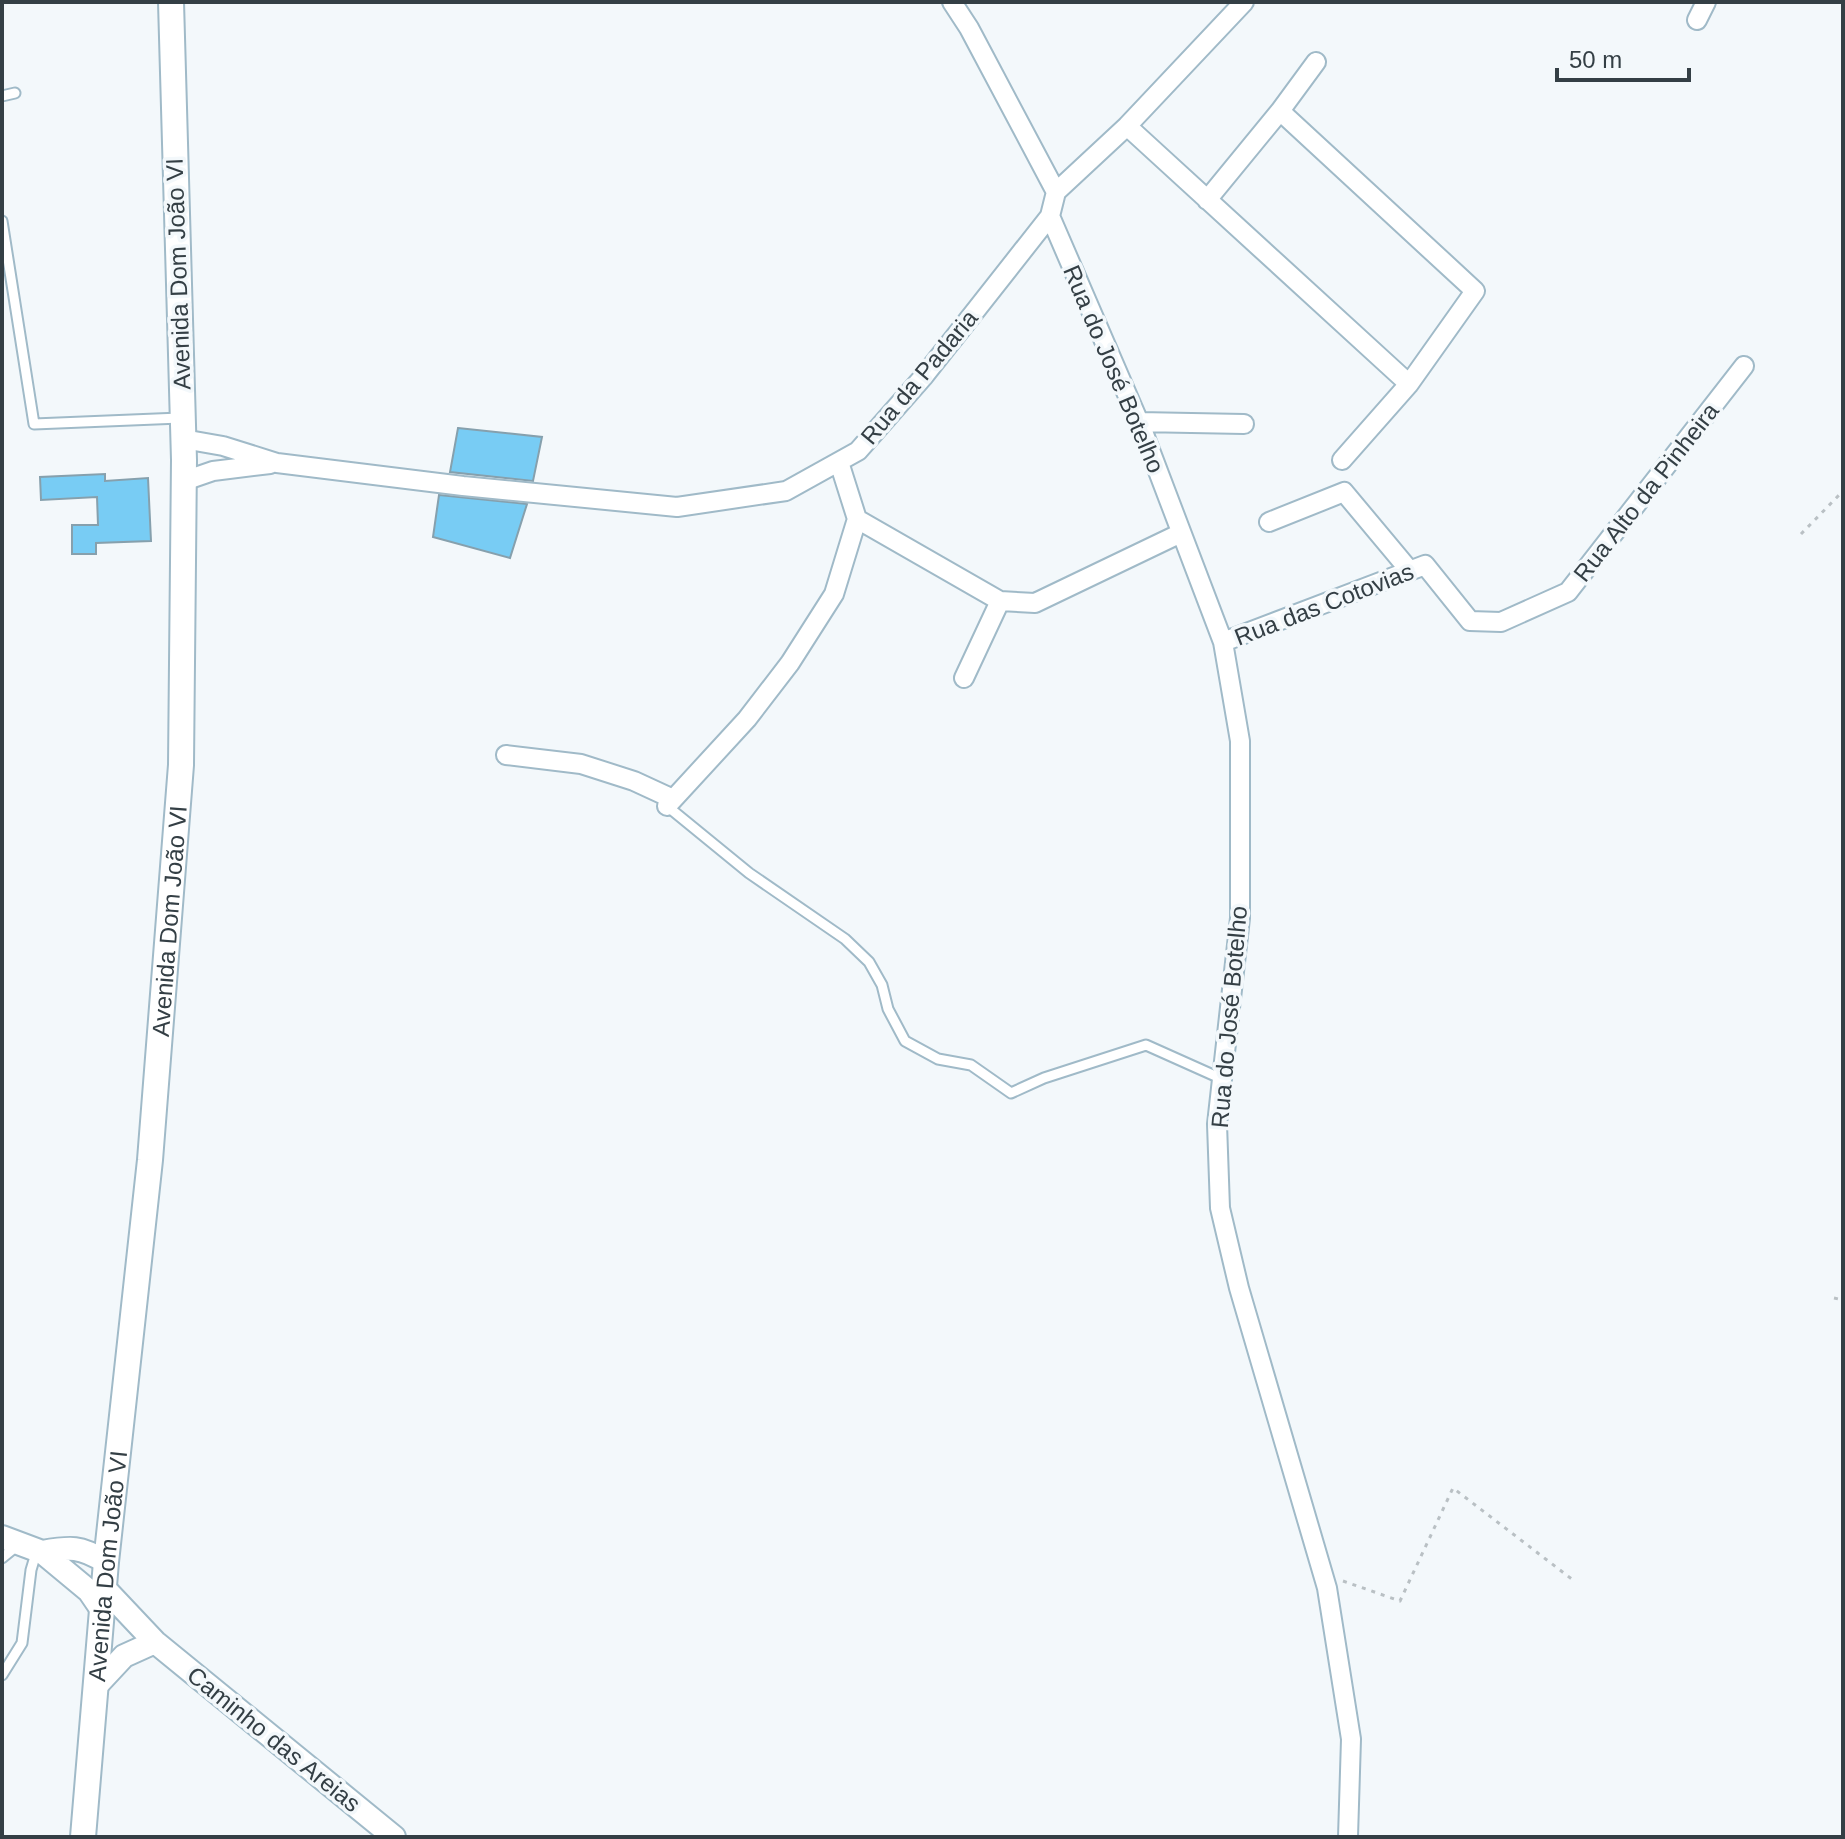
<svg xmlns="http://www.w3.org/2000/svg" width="1845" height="1839" font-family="Helvetica,sans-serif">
<rect width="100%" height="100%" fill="#f3f8fb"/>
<!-- building -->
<path fill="#78ccf4" stroke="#86a0ad" stroke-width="2" d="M458,428L542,437L533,481L450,472Z
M105,474V481L148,478L151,541L96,543V554H72V525H98L97,497L41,500L40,477Z
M439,495L527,504L510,558L433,537Z"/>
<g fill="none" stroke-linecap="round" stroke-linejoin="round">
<!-- service casing -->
<g stroke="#a0bac8" stroke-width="13">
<path id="service" d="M2,96L15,93
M2,221L34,424L180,418
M667,806L749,873L845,939L869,962L882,985L888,1009L905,1041L938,1059L971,1065L1011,1093L1044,1078L1146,1045L1222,1079
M2,1558L18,1545
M2,1675L22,1643L31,1570L37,1550"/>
</g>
<!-- minor casing -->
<g stroke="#a0bac8" stroke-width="22">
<path id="minor" d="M952,2L969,28L1056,192
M1697,20L1706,2
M1280,111L1316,62
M1127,126L1409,384L1475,291L1280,111L1207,200
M1050,216L1142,429L1223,642L1240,741V918L1217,1124L1220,1208L1239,1288L1327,1588L1351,1739L1348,1837
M1139,422L1244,424
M183,439L223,446L277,463L463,486L677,507L786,491L858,451L924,376L1050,216L1056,192L1127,126L1244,2
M1342,460L1409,384
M839,462L857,519L1000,601L1035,603L1181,533
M184,481L213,471L270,464
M1269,522L1344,492L1410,571
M1223,642L1425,565L1470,621L1501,622L1568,592L1744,366
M964,678L1000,601
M506,755L581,764L634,781L673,799
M667,806L747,719L790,663L834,594L857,519"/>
</g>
<!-- tertiary casing -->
<g stroke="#a0bac8" stroke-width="26">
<path id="tertiary" d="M2,1537L42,1552L89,1591L102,1610
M42,1552C71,1547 80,1546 106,1562
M104,1588L155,1642L394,1837
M96,1686L124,1656L155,1642"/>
</g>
<!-- secondary casing -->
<g stroke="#a0bac8" stroke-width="28">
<g id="secondary">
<path id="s1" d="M83,1837L106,1562L150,1160L181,765L184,460L171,2"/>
</g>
</g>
<!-- path -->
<path stroke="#b9c0c4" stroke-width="3" stroke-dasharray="4 6" stroke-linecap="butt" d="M1801,534L1843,491
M1834,1298L1843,1300
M1343,1581L1400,1601L1453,1488L1573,1580"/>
<!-- service -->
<use href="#service" stroke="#fff" stroke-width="9"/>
<!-- minor -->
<use href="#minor" stroke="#fff" stroke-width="18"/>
<!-- tertiary -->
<use href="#tertiary" stroke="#fff" stroke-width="22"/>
<!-- secondary -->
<use href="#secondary" stroke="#fff" stroke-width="24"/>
</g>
<g text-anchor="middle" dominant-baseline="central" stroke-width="7" stroke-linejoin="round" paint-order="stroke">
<!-- street labels -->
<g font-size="24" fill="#343f45" stroke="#f3f8fb">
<text transform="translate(178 274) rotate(-92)">Avenida Dom João VI</text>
<text transform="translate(1114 369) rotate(67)">Rua do José Botelho</text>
<text transform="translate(919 377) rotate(-50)">Rua da Padaria</text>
<text transform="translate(1646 492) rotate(-52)">Rua Alto da Pinheira</text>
<text transform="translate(1324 604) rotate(-21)">Rua das Cotovias</text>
<text stroke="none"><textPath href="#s1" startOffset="920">Avenida Dom João VI</textPath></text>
<text transform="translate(1229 1017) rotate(-85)">Rua do José Botelho</text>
<text stroke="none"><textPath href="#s1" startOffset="272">Avenida Dom João VI</textPath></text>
<text transform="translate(274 1739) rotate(39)">Caminho das Areias</text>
</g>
</g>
<!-- border -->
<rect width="1845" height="1839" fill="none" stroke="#343f45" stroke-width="8"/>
<!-- scale -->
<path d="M1557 68v12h132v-12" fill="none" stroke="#343f45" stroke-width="4"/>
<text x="1569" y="68" font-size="24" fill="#343f45" stroke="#f3f8fb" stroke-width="6" paint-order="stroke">50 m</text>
</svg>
